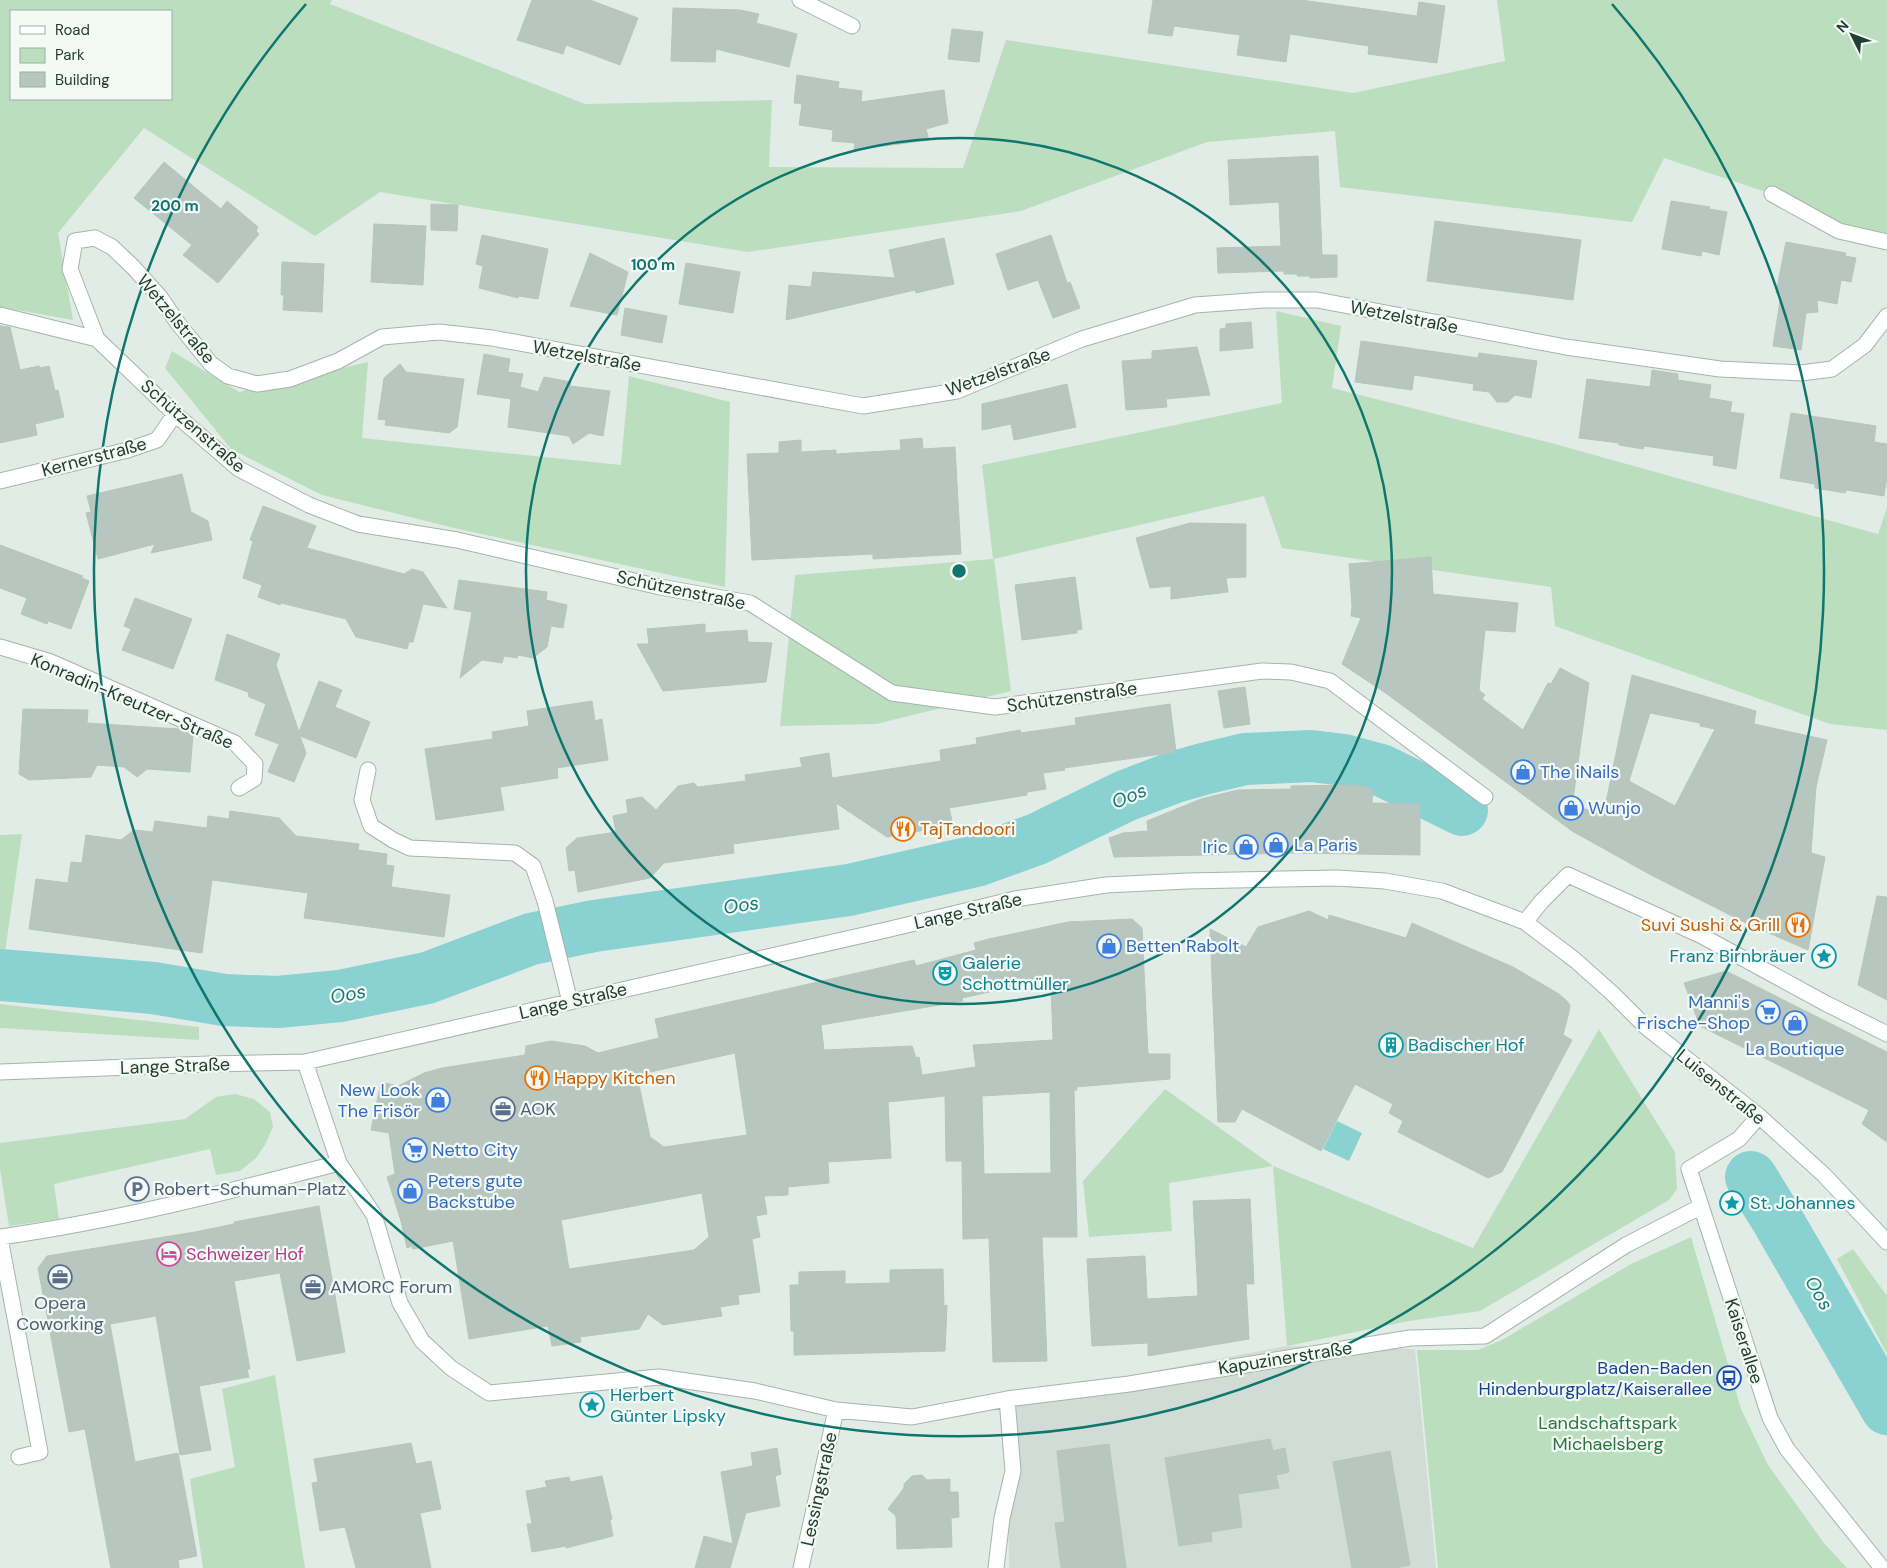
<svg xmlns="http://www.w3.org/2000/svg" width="1887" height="1568" font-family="'DM Sans',sans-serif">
<rect width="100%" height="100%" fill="#e2ece6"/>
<!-- built -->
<path fill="#d0dcd5" d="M1287,1346L1415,1349L1436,1568H1009L1007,1399Z"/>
<!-- green -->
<path fill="#bbdebf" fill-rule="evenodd" d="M0,0H332L330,4L585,104L772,100L769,167L963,168L1006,40L1353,93L1505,61L1497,0H1887V242L1839,231L1772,194L1664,158L1632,222L1340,187L1335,131L1207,142L1021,211L748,252L380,192L315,236L144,128L58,233L73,320L0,307ZM11,11H171V99H11Z
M1276,311L1341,326L1332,388L1555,444L1878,534L1887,508V730L1830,724L1555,626L1551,587L1282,548L1264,496L994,559L1011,691L876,724L780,726L795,575L993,559L982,465L1282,403Z
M172,351L239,392L368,362L362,438L621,465L629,376L730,402L725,587L454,528L322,495L231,449L165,368Z
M22,834L0,987V835Z
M0,1004L199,1027V1040L0,1028Z
M1599,1029L1675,1152L1677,1189L1669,1200L1480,1311L1409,1321L1287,1346L1273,1166L1169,1183L1172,1231L1089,1237L1083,1181L1165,1089L1273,1166L1473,1248Z
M235,1094L254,1099L270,1112L273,1127L265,1145L256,1158L240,1171L216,1175L210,1149L54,1184L59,1219L9,1226L0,1169V1143L185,1119L216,1097Z
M1691,1237L1741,1409L1768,1465L1824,1543L1847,1568H1438L1417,1350H1478L1502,1340L1631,1264Z
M1853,1249L1887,1296V1354L1837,1259Z
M275,1375L305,1568H203L190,1479L235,1467L222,1389Z"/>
<!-- water -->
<path fill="#8ad1d1" d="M1337,1121L1362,1133L1349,1161L1323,1149Z"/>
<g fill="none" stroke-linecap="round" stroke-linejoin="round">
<!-- river -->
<path stroke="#8ad1d1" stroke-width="52" d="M0,975L153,988L224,1000L278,1002L340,996L427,978L531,939L594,926L849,890L976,861L1037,839L1125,796L1175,777L1203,769L1245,759L1311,756L1344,760L1381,770L1462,810
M1751,1177L1775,1216L1887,1409"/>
</g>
<!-- building -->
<path fill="#b7c7bf" stroke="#b5c6bc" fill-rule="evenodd" d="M532,0H590L638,18L620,65L566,45L563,54L517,40Z
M1153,0H1301L1417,16L1419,2L1445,6L1437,63L1368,54L1369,46L1290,34L1286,62L1237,55L1240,35L1174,26L1172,36L1148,33Z
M673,8L740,10L759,14L756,23L797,34L789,67L716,49L715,62L671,61Z
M952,29L983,32L979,62L948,59Z
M797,75L839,82L838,88L862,91L861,102L944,90L948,123L926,129L929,140L854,150L855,143L832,141L833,130L799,125L802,104L794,103Z
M1318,156L1322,255H1337V277L1310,278V276H1297L1298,274H1284V271L1218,273L1217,248L1281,246L1279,202L1230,205L1228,160Z
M164,162L221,209L227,201L258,227L256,231L259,234L218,283L183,255L192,245L134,198Z
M1671,201L1710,207L1709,209L1727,212L1719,255L1702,251L1701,256L1662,249Z
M431,204L458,205L457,231L431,230Z
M1435,221L1581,240L1573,300L1427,281Z
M374,224L426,226L423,285L371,282Z
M482,235L548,249L538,299L519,296L518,298L479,288L483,266L476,264Z
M1051,235L1067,283L1070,282L1080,308L1053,318L1038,280L1008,290L996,254Z
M944,238L954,284L916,293L915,290L786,320L789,285L811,287L813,272L895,278L889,250Z
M1786,242L1846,253L1845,256L1856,258L1851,282L1841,280L1837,304L1817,300L1818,312L1806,313L1801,350L1773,346L1781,294L1776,293Z
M590,253L628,272L617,315L570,306Z
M282,262L324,264L322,312L283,310L284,295H281Z
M686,263L740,272L733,313L679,304Z
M625,308L667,316L662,343L621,335Z
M1251,322L1253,348L1220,351V329L1226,328V324Z
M0,326L10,327L20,370L39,366L40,368L49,366L55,391L58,390L64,417L35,424L37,435L0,443Z
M1361,341L1478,358L1479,353L1537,361L1531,398L1515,395L1508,402H1497L1489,392L1473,390L1474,384L1414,375L1412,390L1355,382Z
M1197,347L1210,395L1166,399L1167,407L1126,410L1122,361L1152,359V351Z
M484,354L510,359L508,372L523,374L520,387L538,392L544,377L571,382L570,386L610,391L603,436L589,433L573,444L569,436L508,427L511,399L477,394Z
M400,364L406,372L464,379L457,427L449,433L385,425L386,420L378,419L384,378Z
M1652,370L1678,374V380L1711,385L1709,398L1732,402L1730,412L1744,414L1736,469L1713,465L1714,456L1644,446L1643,449L1619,445V443L1579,438L1587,379L1650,387Z
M1067,384L1076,427L1014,440L1011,424L982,430V404Z
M1791,413L1876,426L1874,442L1887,444V476L1884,496L1846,490L1845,493L1815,488V484L1780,478Z
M922,438L923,449L955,447L961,554L873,559V554L752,560L747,454L779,453V442L801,440V452L836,450V454L901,450L900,440Z
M182,474L191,512L208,521L212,540L151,553L155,544L98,559L86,513L91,512L87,496Z
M263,506L316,526L307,548L404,574L412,569L423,572L447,608L423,604L413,642H409L407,649L356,637L346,619L281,603L280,605L258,597L262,585L243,578L253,541L250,540Z
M1190,523L1246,524V577L1226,578L1228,592L1171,599V586L1150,588L1136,538Z
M0,545L83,576L80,577L89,581L71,629L48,621L47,624L21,614L27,598L0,588Z
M1431,557L1433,594L1518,603L1515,632L1485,630L1479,690L1485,695L1482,699L1523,730L1548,683L1551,684L1560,668L1589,683L1572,807L1604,812L1632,675L1756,711L1754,724L1827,740L1816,787L1811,853L1825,857L1808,950L1748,924L1651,875L1572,831L1387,694L1342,664L1361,618L1351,616L1352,606L1349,564ZM1650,713L1700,723V726L1715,729L1675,806L1629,781Z
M1075,577L1082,629L1077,630V633L1022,640L1015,585Z
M459,580L547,592L546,600L567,605L563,628L551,626L547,647L533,658L518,655L517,658L504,656L502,663L482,660L460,678L472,612L454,609Z
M135,598L192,619L173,669L122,650L131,629L124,626Z
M705,624V633L747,630L748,642L772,643L766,682L663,691L637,644H649L647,629Z
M227,634L280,654L276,665L299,732L319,681L342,690L335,707L370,722L356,758L300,736L306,753L294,782L268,772L279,744L255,735L266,704L249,697L248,692L215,680Z
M1245,687L1250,724L1224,728L1218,691Z
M592,701L595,721L602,719L608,760L557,768L558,778L500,787L504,810L436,820L425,749L493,739L492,732L529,726L527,711Z
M1170,704L1176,752L1064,768L1065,770L1043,773L1046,789L1027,792V795L949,808L953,825L887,837L836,803L839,829L733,844L734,853L664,863L650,878L578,892L575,870L569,871L566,848L577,838L616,832L613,816L628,813L626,800L642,797L656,810L678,786L694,783L698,787L746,781L745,775L802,767L800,758L829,753L832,778L941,761L940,750L977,744L976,738L1020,730L1021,733L1076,725L1075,718Z
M23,709L88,710L87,723L179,729L193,735L190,772L147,769L137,777L124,767L97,765L91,777L29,780L19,774Z
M1355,785L1373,789L1372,803L1420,804V855L1294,853L1114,857L1109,838L1123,833L1148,831L1147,821L1201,799L1238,790L1291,789V786Z
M230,811L279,818L296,836L359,844L358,850L387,854L386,865L394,866L391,887L450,895L444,937L304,918L308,893L212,880L202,953L29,929L36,879L68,883L71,862L82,863L86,835L121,840L134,830L153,832L155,821L207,828L208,816L229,819Z
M1877,896L1887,897V1000L1858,985Z
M1309,911L1328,920L1329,915L1406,938L1412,923L1513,967L1559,994L1567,1001L1570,1005L1569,1012L1563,1035L1572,1040L1502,1172L1488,1178L1398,1132L1403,1121L1389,1113L1393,1104L1355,1084L1321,1151L1242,1109L1235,1122H1218L1210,929L1246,947L1258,927Z
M1132,919L1142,928L1148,1054H1170V1079L1076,1087L1077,1090H1074L1077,1237H1042L1047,1361L993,1362L989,1238L963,1239L962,1161H946L945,1096L888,1102L891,1158L828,1162L829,1183L788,1187V1195L764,1196L767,1214L756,1216L760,1237L752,1239L760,1292L738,1295L739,1304L720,1307L722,1316L663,1325L648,1314L639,1329L580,1337L581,1342L552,1346L548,1326L469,1339L453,1241L413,1249L412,1246L407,1248L401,1221L387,1177L395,1174L389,1133L371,1130L381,1082L398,1086L424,1073L442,1068L525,1055L526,1046L551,1041L585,1046L598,1053L659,1038L655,1019L914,960L916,966L976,950L974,943L989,939L1068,922ZM1035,982L1036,990L1051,986L1053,1040L973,1045L976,1067L922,1075L919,1057L916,1058L912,1046L824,1050L821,1025L963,1001L962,998ZM735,1053L747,1135L664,1147L650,1137L637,1075ZM1050,1092L1051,1173L984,1174L982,1096ZM702,1193L709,1237L694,1250L569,1269L561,1220Z
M1726,971L1887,1052V1142L1862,1124L1869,1110L1700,1026L1684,983Z
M1250,1199L1254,1284H1246L1249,1339L1148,1356V1343L1092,1346L1087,1259L1145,1256L1147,1299L1198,1296L1193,1201Z
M319,1206L345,1352L297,1361L280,1273L234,1281L250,1369H247L249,1377L199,1386L211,1450L180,1455L156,1316L110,1324L135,1462L178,1453L197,1556L178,1560L179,1568H111L85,1429L69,1432L38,1268L47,1256L195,1232L234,1224V1222Z
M943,1269L944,1306L947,1305L945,1351L794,1355V1331H791L790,1285H799V1272L845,1271V1284L890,1283V1270Z
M1270,1439L1273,1451L1285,1448L1289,1472L1276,1475L1279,1488L1238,1494L1242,1527L1211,1532L1212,1541L1179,1546L1165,1458Z
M411,1443L416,1464L431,1461L441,1509L420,1513L431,1568H356L345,1527L320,1531L312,1483L318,1482L314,1459Z
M1109,1444L1126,1568H1061L1055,1523L1065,1522L1057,1451Z
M777,1448L781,1474L775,1476L780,1506L746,1513L730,1568H695L704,1536L733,1544L721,1472L753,1466L751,1453Z
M1390,1451L1410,1565L1395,1568H1352L1333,1462Z
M922,1475L927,1480L950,1479V1492H958L959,1517L951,1518L952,1547L897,1549L896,1516L888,1509L904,1488V1484L912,1476Z
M602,1476L612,1519L610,1520L613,1536L566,1548V1546L532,1552L527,1524H532L526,1491L547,1487L545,1481L569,1477L570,1482Z"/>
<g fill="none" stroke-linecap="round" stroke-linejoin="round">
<!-- street casing -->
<g stroke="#a5b4ac" stroke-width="17">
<path id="street" d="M800,0L852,26
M1772,194L1839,231L1887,242
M0,315L97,339L175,414L239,469L309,505L358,524L457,540L660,587L750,603L892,693L995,707L1262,671L1291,672L1330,681L1485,797
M97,339L70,269L75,241L95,238L112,247L133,267L160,297L177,322L211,364L228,376L257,384L290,379L338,361L382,337L439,332L492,338L863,406L957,391L1082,339L1195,305L1264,300H1317L1566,347L1720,369L1801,373L1832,369L1865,345L1887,316
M0,481L128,450L157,440L175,414
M0,647L51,662L235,743L255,764L254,779L239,788
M368,770L362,800L371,826L393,840L410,848L515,853L533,866L545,901L570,1002
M1525,922L1541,902L1568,875L1702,936L1825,1003L1887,1034
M305,1062L339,1163L374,1215L400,1303L422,1341L451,1368L489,1393L659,1377L755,1391L836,1410L912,1417L1007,1399L1129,1384L1410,1338L1485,1336L1626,1245L1700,1207
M0,1072L209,1064L305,1062L886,930L1015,899L1106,885L1187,881L1337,878L1385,881L1442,891L1525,922L1575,960L1613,994L1646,1027L1759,1116L1824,1175L1887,1242
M1759,1116L1739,1139L1689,1169L1770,1418L1787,1449L1882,1568
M0,1237C115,1221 227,1192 339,1163
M0,1238L40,1452L19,1457
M801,1568L836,1410
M996,1568L1002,1518L1013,1471L1007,1399"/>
</g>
<!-- street -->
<use href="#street" stroke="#fff" stroke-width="15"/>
</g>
<!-- distance rings -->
<g fill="none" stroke="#0f766e" stroke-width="2.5">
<circle cx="959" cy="571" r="433"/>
<path d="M1612 4A865 865 0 1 1 306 4"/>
</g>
<!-- icons -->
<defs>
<g id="shop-ring" transform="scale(1.25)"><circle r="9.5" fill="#f3f9f5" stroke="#3f7fe0" stroke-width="1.5"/><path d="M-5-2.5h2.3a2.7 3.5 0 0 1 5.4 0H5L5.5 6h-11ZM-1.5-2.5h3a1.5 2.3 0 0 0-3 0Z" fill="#3f7fe0"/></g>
<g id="restaurant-ring" transform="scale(1.25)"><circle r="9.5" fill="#f3f9f5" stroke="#e8710a" stroke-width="1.5"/><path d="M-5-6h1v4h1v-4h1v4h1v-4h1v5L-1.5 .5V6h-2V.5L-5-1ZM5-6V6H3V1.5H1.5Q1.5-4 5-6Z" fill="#e8710a"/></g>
<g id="sight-ring" transform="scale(1.25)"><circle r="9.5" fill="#f3f9f5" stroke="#0f9aa8" stroke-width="1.5"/><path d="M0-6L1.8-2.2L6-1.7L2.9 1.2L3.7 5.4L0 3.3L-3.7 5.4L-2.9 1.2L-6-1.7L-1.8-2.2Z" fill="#0f9aa8"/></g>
<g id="theatre-ring" transform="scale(1.25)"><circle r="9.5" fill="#f3f9f5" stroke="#0f9aa8" stroke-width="1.5"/><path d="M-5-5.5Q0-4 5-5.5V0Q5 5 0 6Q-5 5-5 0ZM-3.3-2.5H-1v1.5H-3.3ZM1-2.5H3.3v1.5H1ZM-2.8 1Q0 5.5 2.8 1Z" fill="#0f9aa8"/></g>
<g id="supermarket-ring" transform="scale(1.25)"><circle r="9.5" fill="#f3f9f5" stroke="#3f7fe0" stroke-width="1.5"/><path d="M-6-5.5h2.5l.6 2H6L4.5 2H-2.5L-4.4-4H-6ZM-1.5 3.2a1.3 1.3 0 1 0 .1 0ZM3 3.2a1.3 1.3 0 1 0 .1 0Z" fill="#3f7fe0"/></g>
<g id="building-ring" transform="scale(1.25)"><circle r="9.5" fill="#f3f9f5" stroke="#0f9aa8" stroke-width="1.5"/><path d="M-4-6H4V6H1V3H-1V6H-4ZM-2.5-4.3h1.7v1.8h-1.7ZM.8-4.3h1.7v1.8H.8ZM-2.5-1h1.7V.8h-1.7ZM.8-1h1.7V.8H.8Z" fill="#0f9aa8"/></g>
<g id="office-ring" transform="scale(1.25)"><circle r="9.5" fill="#f3f9f5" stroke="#5c6f8a" stroke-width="1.5"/><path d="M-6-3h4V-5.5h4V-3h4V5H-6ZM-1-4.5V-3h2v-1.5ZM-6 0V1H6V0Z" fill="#5c6f8a"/></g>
<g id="parking-ring" transform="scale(1.25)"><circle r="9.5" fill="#f3f9f5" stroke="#5c6f8a" stroke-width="1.5"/><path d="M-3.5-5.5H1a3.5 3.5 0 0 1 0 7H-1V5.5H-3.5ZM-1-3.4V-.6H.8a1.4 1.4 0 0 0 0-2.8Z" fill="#5c6f8a"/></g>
<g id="hotel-ring" transform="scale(1.25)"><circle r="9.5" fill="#f3f9f5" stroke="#d1479c" stroke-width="1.5"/><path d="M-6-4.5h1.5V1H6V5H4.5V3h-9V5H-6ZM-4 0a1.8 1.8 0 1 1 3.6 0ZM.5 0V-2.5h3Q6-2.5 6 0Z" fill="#d1479c"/></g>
<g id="bus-ring" transform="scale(1.25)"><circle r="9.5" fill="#f3f9f5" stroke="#1a4fb4" stroke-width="1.5"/><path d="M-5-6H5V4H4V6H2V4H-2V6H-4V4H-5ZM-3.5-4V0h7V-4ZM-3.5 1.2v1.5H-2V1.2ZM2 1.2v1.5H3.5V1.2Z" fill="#1a4fb4"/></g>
</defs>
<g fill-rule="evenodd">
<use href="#shop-ring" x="1523" y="772"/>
<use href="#shop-ring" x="1571" y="808"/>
<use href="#restaurant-ring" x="903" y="829"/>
<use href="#shop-ring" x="1276" y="845"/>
<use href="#shop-ring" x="1246" y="847"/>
<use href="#restaurant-ring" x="1798" y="925"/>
<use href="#shop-ring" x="1109" y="946"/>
<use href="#sight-ring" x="1824" y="956"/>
<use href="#theatre-ring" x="945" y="973"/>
<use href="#supermarket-ring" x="1768" y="1012"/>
<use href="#shop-ring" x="1795" y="1023"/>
<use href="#building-ring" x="1391" y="1045"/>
<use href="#restaurant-ring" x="537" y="1078"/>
<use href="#shop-ring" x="438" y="1100"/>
<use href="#office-ring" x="503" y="1109"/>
<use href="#supermarket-ring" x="415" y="1150"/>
<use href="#parking-ring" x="137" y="1189"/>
<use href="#shop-ring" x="410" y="1191"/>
<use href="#sight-ring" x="1732" y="1203"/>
<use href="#hotel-ring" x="169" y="1254"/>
<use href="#office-ring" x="60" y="1277"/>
<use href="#office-ring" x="313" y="1287"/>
<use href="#bus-ring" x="1729" y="1378"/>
<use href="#sight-ring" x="592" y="1405"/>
</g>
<g text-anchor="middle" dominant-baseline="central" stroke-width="4.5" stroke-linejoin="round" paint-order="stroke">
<!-- street labels -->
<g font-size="18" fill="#223e32" stroke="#f3f9f5">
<text transform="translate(1404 317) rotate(11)">Wetzelstraße</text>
<text transform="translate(176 319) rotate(50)">Wetzelstraße</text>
<text transform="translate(587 356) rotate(10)">Wetzelstraße</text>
<text transform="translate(998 372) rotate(-20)">Wetzelstraße</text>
<text transform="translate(193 426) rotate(41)">Schützenstraße</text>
<text transform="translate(94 457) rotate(-15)">Kernerstraße</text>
<text transform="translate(681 590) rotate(12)">Schützenstraße</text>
<text transform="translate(1072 697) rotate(-8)">Schützenstraße</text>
<text transform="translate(132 701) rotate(23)">Konradin-Kreutzer-Straße</text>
<text transform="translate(968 911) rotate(-13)">Lange Straße</text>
<text transform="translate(573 1001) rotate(-13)">Lange Straße</text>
<text transform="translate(175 1066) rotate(-2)">Lange Straße</text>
<text transform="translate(1721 1087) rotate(39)">Luisenstraße</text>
<text transform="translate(1744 1341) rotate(72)">Kaiserallee</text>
<text transform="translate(1285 1358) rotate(-9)">Kapuzinerstraße</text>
<text transform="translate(819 1489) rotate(-78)">Lessingstraße</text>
</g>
<!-- shop labels -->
<g font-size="18" fill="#366cbe" stroke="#f3f9f5" text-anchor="start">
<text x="1540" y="772">The iNails</text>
<text x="1588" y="808">Wunjo</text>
<text x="1294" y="845">La Paris</text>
<text x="1228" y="847" text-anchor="end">Iric</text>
<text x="1126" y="946">Betten Rabolt</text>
<text x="1750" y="1002" text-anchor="end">Manni's<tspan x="1750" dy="21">Frische-Shop</tspan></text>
<text x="1795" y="1049" text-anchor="middle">La Boutique</text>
<text x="420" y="1090" text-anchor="end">New Look<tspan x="420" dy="21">The Frisör</tspan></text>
<text x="432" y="1150">Netto City</text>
<text x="428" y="1181">Peters gute<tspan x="428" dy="21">Backstube</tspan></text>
</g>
<!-- food labels -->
<g font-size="18" fill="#c56008" stroke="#f3f9f5" text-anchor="start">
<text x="920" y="829">TajTandoori</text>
<text x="1780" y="925" text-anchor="end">Suvi Sushi &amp; Grill</text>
<text x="554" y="1078">Happy Kitchen</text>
</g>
<!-- culture labels -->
<g font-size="18" fill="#0d838f" stroke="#f3f9f5" text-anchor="start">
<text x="1806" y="956" text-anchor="end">Franz Birnbräuer</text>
<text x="962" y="963">Galerie<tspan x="962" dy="21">Schottmüller</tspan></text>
<text x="1408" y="1045">Badischer Hof</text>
<text x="1750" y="1203">St. Johannes</text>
<text x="610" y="1395">Herbert<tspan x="610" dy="21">Günter Lipsky</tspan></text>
</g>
<!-- service labels -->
<g font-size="18" fill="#4e5e75" stroke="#f3f9f5" text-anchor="start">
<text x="520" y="1109">AOK</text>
<text x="154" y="1189">Robert-Schuman-Platz</text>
<text x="330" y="1287">AMORC Forum</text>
<text x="60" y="1303" text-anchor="middle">Opera<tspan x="60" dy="21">Coworking</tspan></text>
</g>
<!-- hotel labels -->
<g font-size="18" fill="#b23c85" stroke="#f3f9f5" text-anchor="start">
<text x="186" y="1254">Schweizer Hof</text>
</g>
<!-- transit labels -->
<g font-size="18" fill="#164399" stroke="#f3f9f5" text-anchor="end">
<text x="1712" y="1368">Baden-Baden<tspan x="1712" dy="21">Hindenburgplatz/Kaiserallee</tspan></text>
</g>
<!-- park labels -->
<g font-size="18" fill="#2c753e" stroke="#f3f9f5">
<text x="1608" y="1423">Landschaftspark<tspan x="1608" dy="21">Michaelsberg</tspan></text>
</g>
<!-- water labels -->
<g font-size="19" font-style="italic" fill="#1c777a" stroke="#f3f9f5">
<text transform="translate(1129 796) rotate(-23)">Oos</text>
<text transform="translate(741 905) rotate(-8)">Oos</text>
<text transform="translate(348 994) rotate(-10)">Oos</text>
<text transform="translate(1819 1293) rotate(60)">Oos</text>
</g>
</g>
<circle cx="959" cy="571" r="8" fill="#0f766e" stroke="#f3f9f5" stroke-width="2.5"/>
<g font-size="15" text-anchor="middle" font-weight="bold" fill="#0f766e" stroke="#f3f9f5" stroke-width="4.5" stroke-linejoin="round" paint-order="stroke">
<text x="175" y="211">200 m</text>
<text x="653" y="270">100 m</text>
</g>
<!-- legend -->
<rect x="10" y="10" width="162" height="90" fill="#f3f9f5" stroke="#9faea7"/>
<rect x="20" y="26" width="25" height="8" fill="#ffffff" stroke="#9faea7"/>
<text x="55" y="35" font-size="15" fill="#223e32">Road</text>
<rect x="20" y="48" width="25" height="15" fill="#bbdebf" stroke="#9faea7"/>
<text x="55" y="60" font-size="15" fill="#223e32">Park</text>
<rect x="20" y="72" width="25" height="15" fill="#b7c7bf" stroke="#9faea7"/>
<text x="55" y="85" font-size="15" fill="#223e32">Building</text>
<!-- north arrow -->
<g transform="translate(1852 35) rotate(312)" stroke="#f3f9f5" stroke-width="4" paint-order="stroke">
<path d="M0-4L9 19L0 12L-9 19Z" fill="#223e32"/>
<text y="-8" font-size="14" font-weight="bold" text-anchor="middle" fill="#223e32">N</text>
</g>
</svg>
